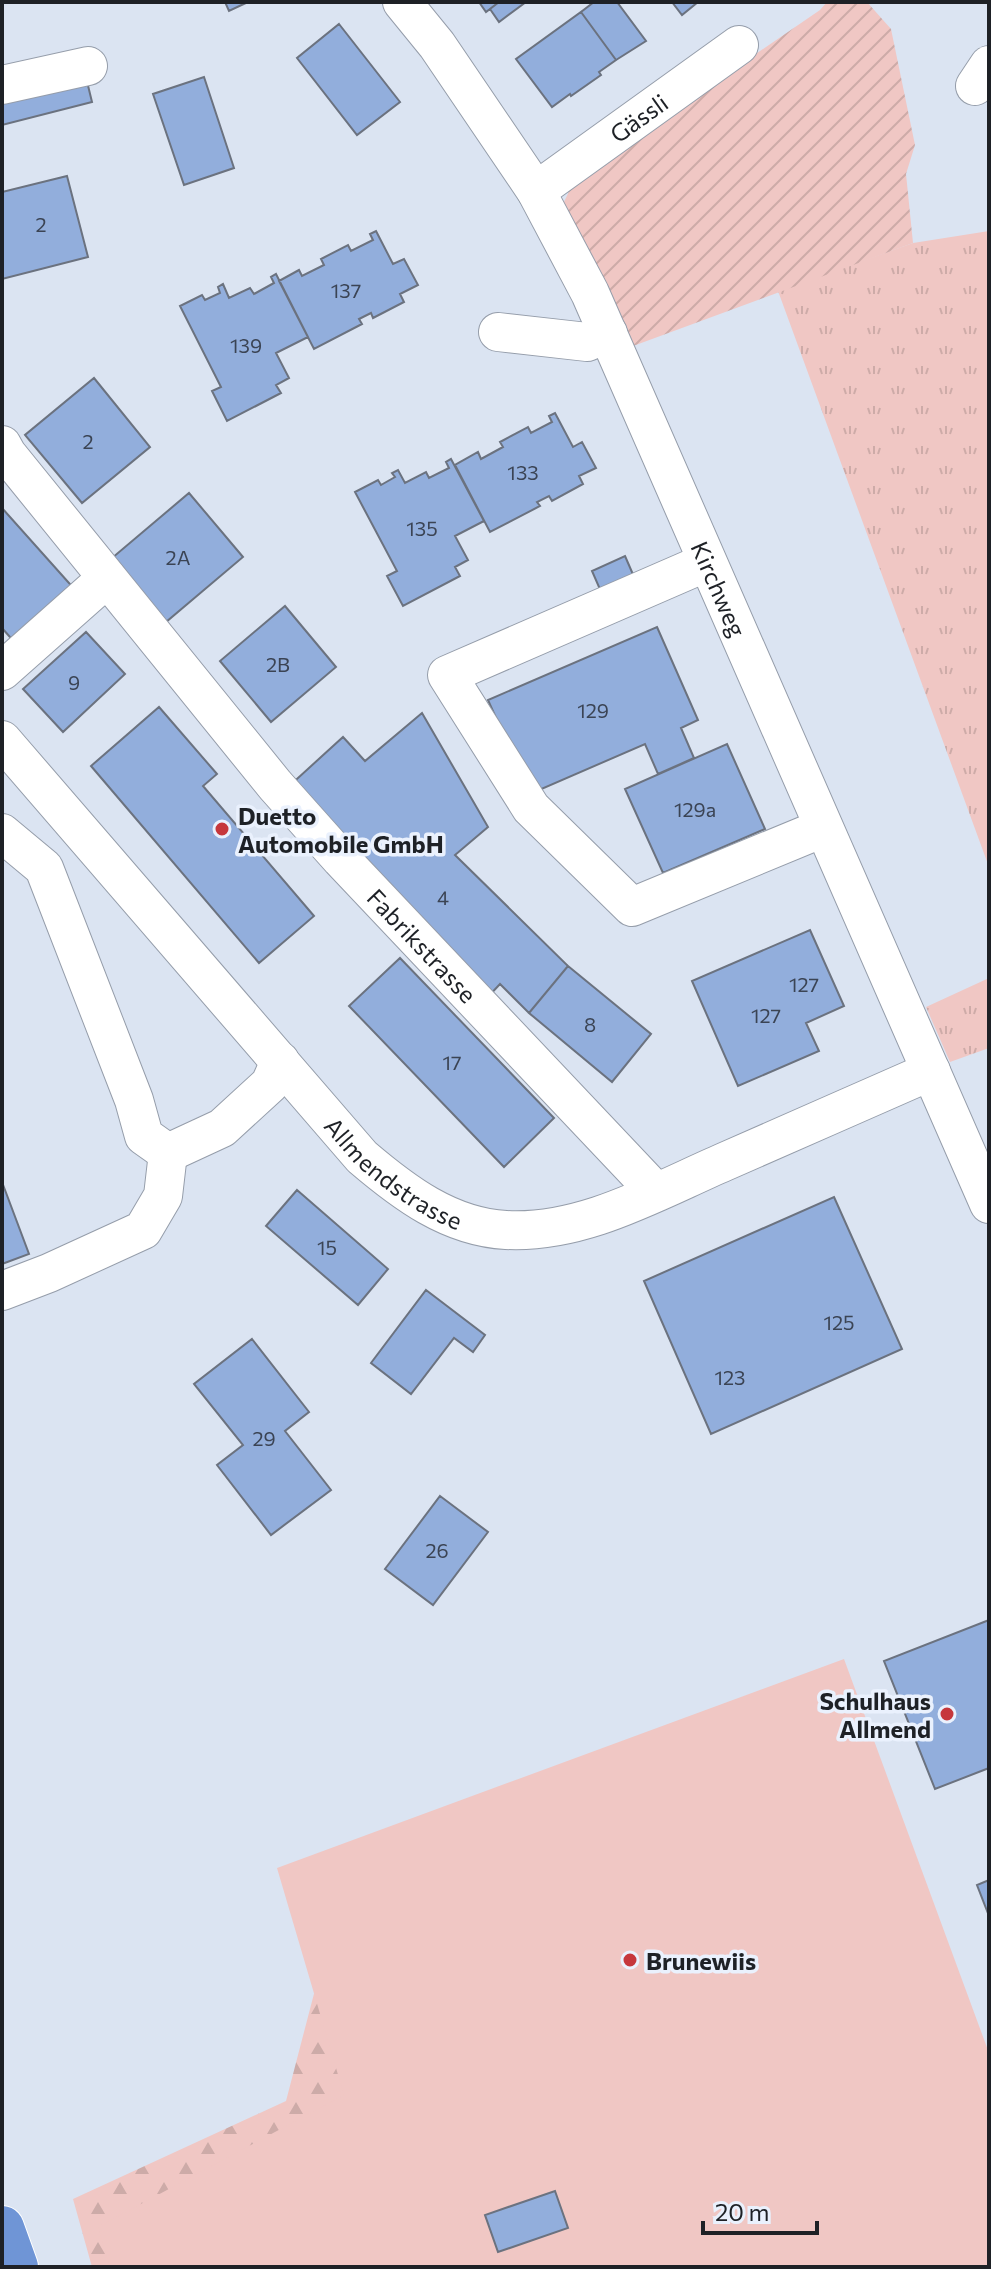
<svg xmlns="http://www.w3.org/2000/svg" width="991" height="2269" font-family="Commissioner,sans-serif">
<defs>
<pattern id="grass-tufts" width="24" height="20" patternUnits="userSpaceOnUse" patternTransform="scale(2)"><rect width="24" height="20" fill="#f0c7c4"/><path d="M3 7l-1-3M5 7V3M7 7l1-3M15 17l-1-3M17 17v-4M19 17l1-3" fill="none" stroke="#cdaba8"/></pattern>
<pattern id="forest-firs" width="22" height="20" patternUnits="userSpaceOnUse" patternTransform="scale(2)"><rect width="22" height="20" fill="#f0c7c4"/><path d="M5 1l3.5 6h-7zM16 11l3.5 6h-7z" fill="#cdaba8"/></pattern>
<pattern id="garden-furrows" width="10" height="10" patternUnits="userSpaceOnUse" patternTransform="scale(2)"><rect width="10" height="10" fill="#f0c7c4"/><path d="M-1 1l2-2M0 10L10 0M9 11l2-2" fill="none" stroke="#cdaba8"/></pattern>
</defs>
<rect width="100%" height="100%" fill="#dbe4f2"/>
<!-- grass -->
<path fill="url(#grass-tufts)" d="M989,231V867L778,291L913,243Z
M989,978V1048L950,1062L926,1007Z"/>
<!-- forest -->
<path fill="url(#forest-firs)" d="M316,1986L423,2267H92L73,2199L286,2101Z"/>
<!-- park -->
<path fill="#f0c7c4" d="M844,1659L989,2053V2267H110L98,2227L344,2095L277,1868Z"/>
<!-- garden -->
<path fill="url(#garden-furrows)" d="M827,2H867L891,29L915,145L906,174L913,243L625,349L562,206L576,177L820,10Z"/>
<!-- building -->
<path fill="#92aedc" stroke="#6b727f" stroke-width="2" d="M225,2H248L229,11Z
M479,2H499L486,12Z
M499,2H526L499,22L490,9Z
M594,2H617L646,41L616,60L581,12Z
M672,2H698L682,15Z
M581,12L616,60L599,72L601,75L571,96L570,94L552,107L516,59Z
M339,24L400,102L357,135L297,58Z
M84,69L92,102L2,125V89Z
M204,77L234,168L184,185L153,94Z
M67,176L88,257L2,279V192Z
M376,231L393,264L404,259L418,285L400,294L404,302L373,318L371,313L359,319L362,324L314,349L279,281L299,270L302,276L324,265L321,259L348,245L351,251L373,240L370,234Z
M276,274L308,337L276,353L289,378L276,385L281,393L227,421L212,391L221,387L180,306L202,295L205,300L220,293L218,287L223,284L229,298L250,288L254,294L274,283L271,277Z
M94,378L150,447L82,503L25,435Z
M555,413L573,447L582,442L596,468L579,476L583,484L552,501L549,496L537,502L540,506L490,532L455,465L478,452L481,459L503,447L500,442L528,427L531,433L552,422L549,416Z
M451,459L484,521L455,536L468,560L455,567L460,576L403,606L387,576L397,571L355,492L378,480L381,485L395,477L392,473L398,470L405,483L426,472L429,478L449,468L446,462Z
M189,493L243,557L166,622L112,558Z
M2,508L77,592L17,645L2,628Z
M625,556L635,579L602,594L592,571Z
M285,606L336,667L271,722L220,661Z
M657,627L698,720L681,728L694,758L658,774L645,744L530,794L488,700Z
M86,632L125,674L63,732L23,689Z
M159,707L217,774L203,786L314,916L259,963L91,766Z
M422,713L488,827L455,855L568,966L529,1013L500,984L486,999L287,788L343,737L365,761Z
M727,744L765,829L663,873L625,789Z
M810,930L844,1006L806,1023L819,1051L738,1086L692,981Z
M400,958L554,1118L504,1167L349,1006Z
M568,966L651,1034L612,1082L529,1013Z
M2,1182L29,1254L2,1264Z
M297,1190L388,1269L358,1305L266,1226Z
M834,1197L902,1349L711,1434L644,1281Z
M426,1290L485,1335L473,1352L454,1338L411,1394L371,1363Z
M252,1339L309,1412L285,1431L331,1490L271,1535L217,1465L243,1445L194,1384Z
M440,1496L488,1532L433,1605L385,1569Z
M989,1620V1768L935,1789L884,1661Z
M989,1880V1916L977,1885Z
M555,2191L568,2228L498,2252L485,2215Z"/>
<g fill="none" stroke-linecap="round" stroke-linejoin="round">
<!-- minor casing -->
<g stroke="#959daa" stroke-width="40">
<g id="minor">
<path id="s1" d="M402,2L437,45L536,191L590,293L989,1204"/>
<path d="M2,85L88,66"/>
<path d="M975,86L989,65"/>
<path id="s2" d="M536,191L739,45"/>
<path d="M498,332L587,342L608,333"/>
<path id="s3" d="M2,445L7,454L275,785L341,859L656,1192"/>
<path d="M707,562L447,675L531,808L632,907L823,828"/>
<path d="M2,671L107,578"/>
<path id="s4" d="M2,740L362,1157C403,1192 449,1227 506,1230C583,1234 655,1192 724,1162C793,1132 862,1101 931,1071"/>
<path d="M2,833L44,868L134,1100L144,1136L168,1153L222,1128L270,1084L280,1061"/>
<path d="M2,1291L49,1273L143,1230L163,1196L168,1153"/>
</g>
</g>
<!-- highway casing -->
<g stroke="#fff" stroke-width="46">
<path id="highway" d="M2,2228L16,2267"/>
</g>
<!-- minor -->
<use href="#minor" stroke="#fff" stroke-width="38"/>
<!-- highway -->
<use href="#highway" stroke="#6f95d6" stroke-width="44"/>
</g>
<!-- markers -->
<g fill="#c6373c" stroke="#eaf1fd" stroke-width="3">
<circle cx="222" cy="829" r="8"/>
<circle cx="947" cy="1714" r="8"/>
<circle cx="630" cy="1960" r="8"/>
</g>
<g text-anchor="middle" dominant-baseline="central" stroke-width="7" stroke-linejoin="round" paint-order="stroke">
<!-- number labels -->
<g font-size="20" fill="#3b4454">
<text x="41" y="224">2</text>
<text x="346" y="290">137</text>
<text x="246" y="345">139</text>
<text x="88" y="441">2</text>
<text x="523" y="472">133</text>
<text x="422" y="528">135</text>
<text x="178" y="557">2A</text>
<text x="278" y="664">2B</text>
<text x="74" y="682">9</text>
<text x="593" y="710">129</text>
<text x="695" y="809">129a</text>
<text x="443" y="897">4</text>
<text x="804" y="984">127</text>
<text x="766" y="1015">127</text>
<text x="590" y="1024">8</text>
<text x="452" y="1062">17</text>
<text x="327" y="1247">15</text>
<text x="839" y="1322">125</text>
<text x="730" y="1377">123</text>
<text x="264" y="1438">29</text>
<text x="437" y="1550">26</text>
</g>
<!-- street labels -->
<g font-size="24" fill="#1e2126" stroke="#eaf1fd">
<text stroke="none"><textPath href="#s2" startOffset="126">Gässli</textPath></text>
<text stroke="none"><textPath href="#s1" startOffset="670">Kirchweg</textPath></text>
<text stroke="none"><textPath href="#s3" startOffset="654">Fabrikstrasse</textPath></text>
<text stroke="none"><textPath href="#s4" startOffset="586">Allmendstrasse</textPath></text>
</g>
<!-- poi labels -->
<g font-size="24" font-weight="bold" fill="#1e2126" stroke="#eaf1fd" text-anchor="start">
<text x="238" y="815">Duetto<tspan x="238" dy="28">Automobile GmbH</tspan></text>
<text x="931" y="1700" text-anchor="end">Schulhaus<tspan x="931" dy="28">Allmend</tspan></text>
<text x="646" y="1960">Brunewiis</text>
</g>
</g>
<!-- border -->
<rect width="991" height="2269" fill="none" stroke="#1e2126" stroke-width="8"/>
<!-- scale -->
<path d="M703 2221v12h114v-12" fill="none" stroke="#1e2126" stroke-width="4"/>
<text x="715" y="2221" font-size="24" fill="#1e2126" stroke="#eaf1fd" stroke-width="6" paint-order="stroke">20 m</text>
</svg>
